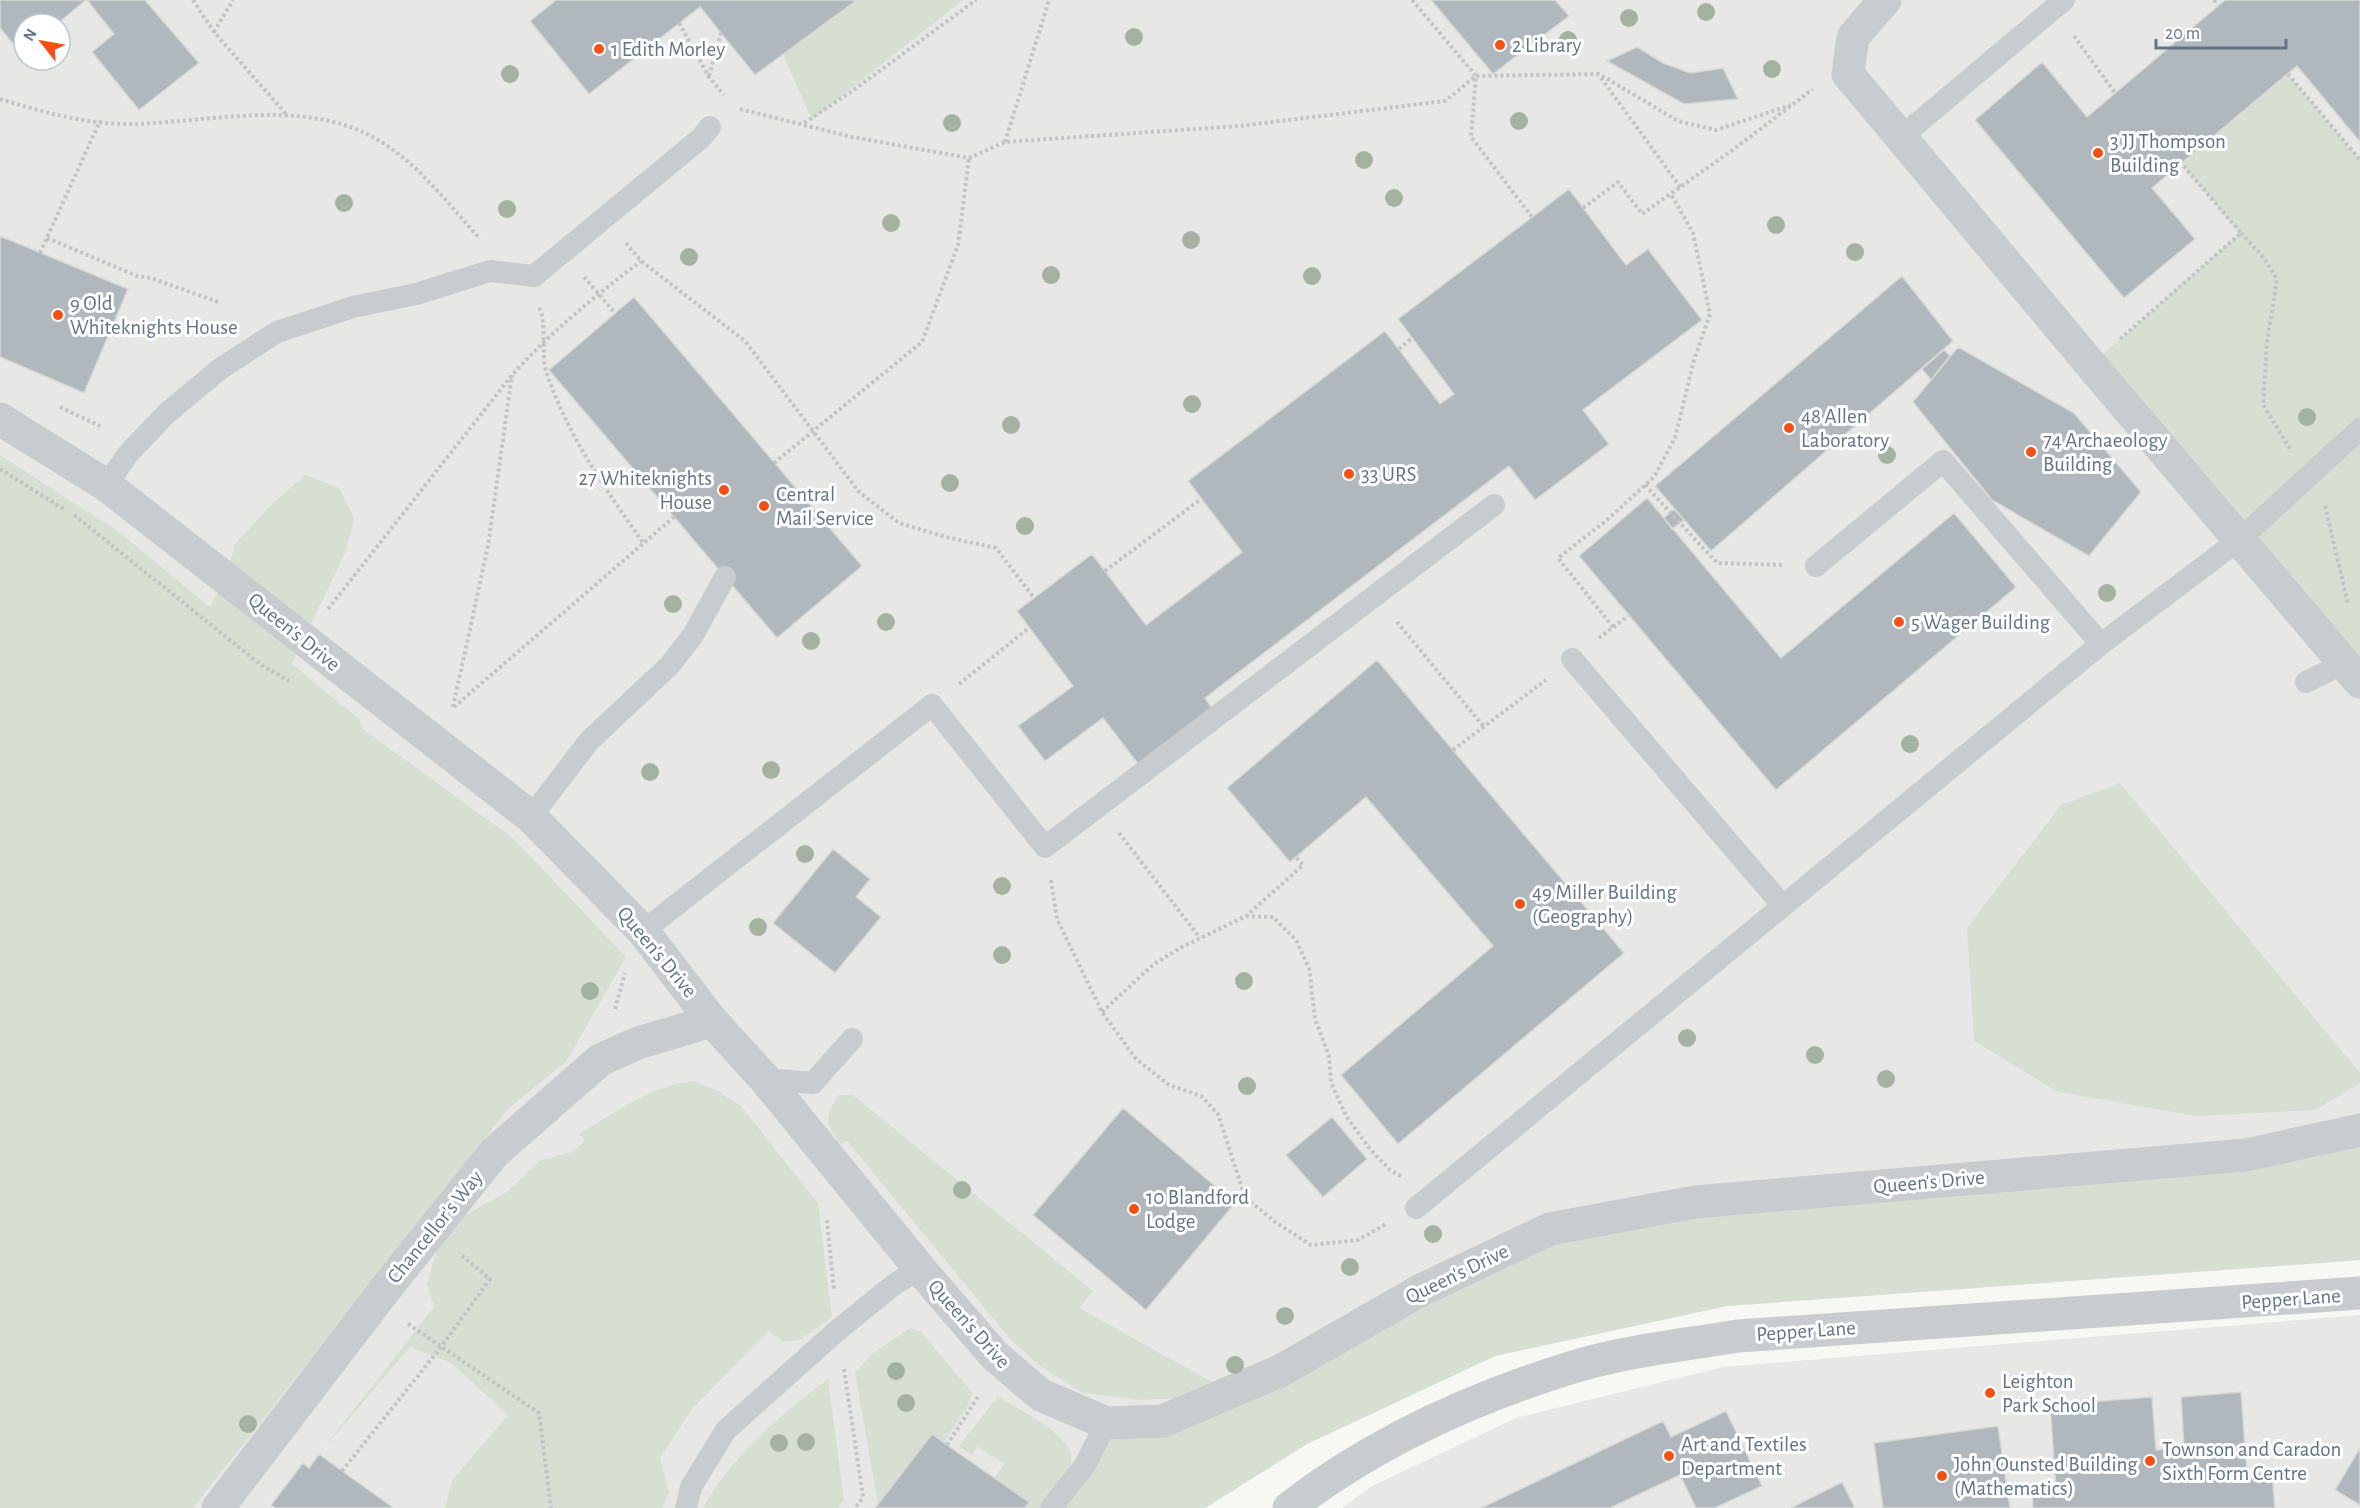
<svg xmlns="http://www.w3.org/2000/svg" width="2360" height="1508" font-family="'Alegreya Sans',sans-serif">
<rect width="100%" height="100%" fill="#f7f7f3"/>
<!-- built -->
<path fill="#e7e8e6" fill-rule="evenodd" d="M0,0H2360V1260L1727,1306L1495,1356L1307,1444L1205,1508H0ZM24,24H60V60H24Z
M2360,1315V1508H1342L1372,1486L1516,1418L1723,1367Z"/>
<!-- green -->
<path fill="#d7dfd3" d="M857,0H963L812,120L783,55Z
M2288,74L2360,160V682L2091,365L2240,233L2182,164Z
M0,455L119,532L210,607L226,578L235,544L271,505L305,475L339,488L354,518L346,551L292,664L359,719L363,729L514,839L626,957L566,1062L509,1108L193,1508H0Z
M2120,783L2360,1073V1083L2316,1110L2196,1116L2058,1092L1974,1041L1967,928L2061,805Z
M694,1081L718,1091L741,1106L818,1203L832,1317L800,1340L784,1342L769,1331L692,1409L660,1458L669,1493L662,1508H445L452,1480L508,1415L451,1363L410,1347L319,1454L434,1307L427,1284L443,1228L508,1191L539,1161L572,1152L585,1141L579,1134L588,1128C621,1109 655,1085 694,1081Z
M839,1095H853L1093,1291L1079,1308L1219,1386L1184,1398L1141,1400L1083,1393L1040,1366L1011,1340L847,1141L840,1144C825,1123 824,1116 839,1095Z
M2360,1130V1260L1727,1306L1495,1356L1307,1444L1205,1508H1051L1106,1423L1164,1421L1550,1229Z
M910,1328L920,1331L973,1393L968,1406L944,1442L932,1434L878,1504L855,1373L873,1353Z
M828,1379L844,1500L838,1508H703C729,1459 783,1412 828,1379Z
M998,1396C1018,1411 1081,1436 1070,1466C1064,1482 1052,1495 1041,1508H1026L1027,1505L993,1480L1004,1464L977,1446L972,1456L959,1446Z"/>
<!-- building -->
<path fill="#b0b8bd" stroke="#d8d8d5" stroke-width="1.5" d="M0,0H86L57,24H24V51L21,54L0,28Z
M87,0H145L199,63L139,110L92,52L114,34Z
M556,0H857L755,75L700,7L589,94L530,21Z
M1431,0H1555L1569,16L1493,74Z
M2225,0H2360V142L2297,66L2152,188L2195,239L2124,298L1975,120L2042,62L2087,117Z
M1637,47L1663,63L1690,73L1723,68L1738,99L1684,104L1607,61Z
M1569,189L1626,265L1648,249L1702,320L1583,410L1609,444L1535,500L1509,466L1205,698L1213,710L1139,765L1103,718L1045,761L1018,726L1073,686L1017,611L1092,554L1146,625L1242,552L1188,481L1385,331L1440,404L1454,394L1398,319Z
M0,236L128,289L84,393L0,357Z
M1902,276L1953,341L1711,551L1655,486Z
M634,297L862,566L777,638L549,370Z
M1958,347L2074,413L2141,492L2089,556L1992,500L1913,402Z
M1944,350L1950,356L1931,380L1922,369Z
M1647,498L1781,658L1954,513L2016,587L1776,790L1579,556Z
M1674,509L1684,520L1672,529L1664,518Z
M1377,660L1624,953L1398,1144L1341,1075L1493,946L1366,797L1290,862L1227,788Z
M833,849L870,879L856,897L881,917L835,973L773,923Z
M1123,1108L1235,1203L1146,1310L1033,1215Z
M1332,1117L1367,1159L1323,1197L1286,1155Z
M2241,1392L2247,1474L2272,1472L2275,1508H2033L2032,1489L2056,1487L2050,1405L2152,1397L2156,1450L2184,1448L2181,1397Z
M1726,1411L1762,1486L1715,1508H1696L1680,1475L1610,1508H1481L1663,1421L1671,1437Z
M1998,1426L2010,1508H1883L1874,1443Z
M932,1434L947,1445L1029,1502L1025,1508H875Z
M2360,1448V1505L2335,1490Z
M319,1454L342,1471L394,1508H275L271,1505L303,1463L309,1468Z
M1842,1482L1855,1508H1791Z"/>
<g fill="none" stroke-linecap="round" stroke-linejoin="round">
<!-- path -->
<path stroke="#c1c3c5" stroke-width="4" stroke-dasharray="3 3" stroke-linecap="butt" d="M193,0L214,32L286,114
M1412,0L1476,76L1471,137L1532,217
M2214,0L2218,5
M679,23L709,77L724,95
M214,32L233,0
M2074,36L2115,93
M2288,74L2360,160
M709,76L721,33
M1601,78L1681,188
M0,99C43,112 88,125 134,124C214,122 310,96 383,143C421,167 450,206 480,239
M740,109L852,137L969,158L1005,142L1239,126L1445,101L1476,76L1599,74L1678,121L1716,130L1791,105
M804,123L851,92L976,0
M1005,142L1049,0
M1583,208L1618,182L1642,214L1734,149L1813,89
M2241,233L2264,258L2277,279L2267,342L2263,405L2290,449
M47,238L137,276L151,278L218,302
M626,243L641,261L745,341L859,492L899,523L946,537L996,548L1034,598
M40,253L100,121
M584,277L615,313
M539,308C547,321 541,354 546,371C567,435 605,488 643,543
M2120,339L2241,233L2182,164
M1399,349L1412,338
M60,407L100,426
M774,463L922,342L958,245L969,158
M0,469L65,510
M1645,485L1717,563L1784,565
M2325,506L2348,604
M74,515L261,665L289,681
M1105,571L1201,499
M328,609L512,375C551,332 595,296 641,261
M1397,622L1484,727
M1613,627L1558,558L1607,520L1654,477L1675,438L1694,360L1710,314L1693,233L1671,194
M1599,638L1628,616
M959,684L1029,628
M453,707L488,546L512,375
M454,707L674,517
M1453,750L1546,680
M1119,833L1200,938
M1051,880L1057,919L1102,1012L1136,1059L1169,1085L1201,1096L1218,1114L1245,1197L1275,1222L1311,1245L1358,1240L1386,1224
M1246,916L1273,917L1296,940L1309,968L1315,1019L1329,1056L1331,1082L1346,1116L1370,1149L1390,1170L1402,1177
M615,1009L625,973
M1102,1012L1154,964L1182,947L1246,916L1303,865L1296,857
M827,1220L834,1290
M408,1324L539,1413L551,1508
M844,1369L863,1497L855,1508
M947,1445L979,1395
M342,1471L441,1347L490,1279L461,1255"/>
<!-- service -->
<path stroke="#c8cccf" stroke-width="22" d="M1900,138L2064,0
M106,485L129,453L166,414L220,369L277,332L353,307L416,294L490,271L534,276L701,138L710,127
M1816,566L1943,461L2101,644
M1572,659L1783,906
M2306,682L2344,663
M531,817L589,741L670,665L693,635L725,577
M643,931L932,705L1045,847L1494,505
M765,1079L813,1083L852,1039
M1416,1208L2101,644L2239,540L2360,429
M686,1508L691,1487L726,1430L838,1330L896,1283L920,1269
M1051,1508L1085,1465L1106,1423"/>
<!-- minor -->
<path stroke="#c8cccf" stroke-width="33" d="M1885,0L1853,37L1848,74L2091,365L2360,682
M0,419L106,485L531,817L643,931L712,1021L765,1079L920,1269L995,1356L1041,1395L1106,1423L1163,1421L1280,1371L1421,1290L1550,1229L1695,1202L2246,1155L2360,1130
M218,1508L387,1287L494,1153L600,1060L638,1043L712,1021"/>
<!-- tertiary -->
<path stroke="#c8cccf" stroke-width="33" d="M1289,1508C1373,1443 1472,1398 1573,1367C1626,1351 1684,1345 1738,1336L2360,1293"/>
</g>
<!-- trees -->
<g fill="#a5b1a1">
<circle cx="1706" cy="12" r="9"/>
<circle cx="1629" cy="18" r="9"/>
<circle cx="1134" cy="37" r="9"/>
<circle cx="1568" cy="40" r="9"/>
<circle cx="1772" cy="69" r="9"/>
<circle cx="510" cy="74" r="9"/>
<circle cx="1519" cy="121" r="9"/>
<circle cx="952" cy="123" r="9"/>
<circle cx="1364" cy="160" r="9"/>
<circle cx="1394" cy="198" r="9"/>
<circle cx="344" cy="203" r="9"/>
<circle cx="507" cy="209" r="9"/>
<circle cx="891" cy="223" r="9"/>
<circle cx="1776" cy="225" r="9"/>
<circle cx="1191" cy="240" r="9"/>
<circle cx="1855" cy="252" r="9"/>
<circle cx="689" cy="257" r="9"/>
<circle cx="1051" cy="275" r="9"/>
<circle cx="1312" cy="276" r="9"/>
<circle cx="1192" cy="404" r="9"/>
<circle cx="2307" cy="417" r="9"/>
<circle cx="1011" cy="425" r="9"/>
<circle cx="1887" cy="455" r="9"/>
<circle cx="950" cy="483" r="9"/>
<circle cx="1025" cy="526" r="9"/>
<circle cx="2107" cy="593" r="9"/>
<circle cx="673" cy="604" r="9"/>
<circle cx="886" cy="622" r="9"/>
<circle cx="811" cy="641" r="9"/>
<circle cx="1910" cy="744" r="9"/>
<circle cx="771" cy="770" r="9"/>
<circle cx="650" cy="772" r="9"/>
<circle cx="805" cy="854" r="9"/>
<circle cx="1002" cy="886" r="9"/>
<circle cx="758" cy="927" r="9"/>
<circle cx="1002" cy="955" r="9"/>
<circle cx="1244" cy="981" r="9"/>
<circle cx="590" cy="991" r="9"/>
<circle cx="1687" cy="1038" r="9"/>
<circle cx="1815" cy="1055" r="9"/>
<circle cx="1886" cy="1079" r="9"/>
<circle cx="1247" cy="1086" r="9"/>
<circle cx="962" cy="1190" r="9"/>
<circle cx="1433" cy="1234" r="9"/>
<circle cx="1350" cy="1267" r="9"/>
<circle cx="1285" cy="1316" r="9"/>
<circle cx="1235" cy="1365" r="9"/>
<circle cx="896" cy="1371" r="9"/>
<circle cx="906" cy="1403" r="9"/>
<circle cx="248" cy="1424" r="9"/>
<circle cx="806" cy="1442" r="9"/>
<circle cx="779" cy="1443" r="9"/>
</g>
<!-- markers -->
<g fill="#f55115" stroke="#fff" stroke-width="2">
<circle cx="1500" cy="45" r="6"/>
<circle cx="599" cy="49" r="6"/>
<circle cx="2098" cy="153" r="6"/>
<circle cx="58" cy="315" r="6"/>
<circle cx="1789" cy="428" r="6"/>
<circle cx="2031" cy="452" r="6"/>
<circle cx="1349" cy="474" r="6"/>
<circle cx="724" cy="490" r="6"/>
<circle cx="764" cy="506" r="6"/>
<circle cx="1899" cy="622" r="6"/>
<circle cx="1520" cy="904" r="6"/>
<circle cx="1134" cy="1209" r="6"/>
<circle cx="1990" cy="1393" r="6"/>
<circle cx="1669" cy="1456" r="6"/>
<circle cx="2150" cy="1461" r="6"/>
<circle cx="1942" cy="1476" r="6"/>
</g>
<g text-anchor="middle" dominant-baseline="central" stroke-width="6" stroke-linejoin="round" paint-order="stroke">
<!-- poi labels -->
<g font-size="21" fill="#627587" stroke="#fff" text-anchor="start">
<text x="1512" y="45">2 Library</text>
<text x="611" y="49">1 Edith Morley</text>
<text x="2110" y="141">3 JJ Thompson<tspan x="2110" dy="24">Building</tspan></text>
<text x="70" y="303">9 Old<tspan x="70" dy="24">Whiteknights House</tspan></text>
<text x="1801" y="416">48 Allen<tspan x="1801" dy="24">Laboratory</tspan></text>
<text x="2043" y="440">74 Archaeology<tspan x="2043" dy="24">Building</tspan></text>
<text x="1361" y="474">33 URS</text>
<text x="712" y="478" text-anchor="end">27 Whiteknights<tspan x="712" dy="24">House</tspan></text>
<text x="776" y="494">Central<tspan x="776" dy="24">Mail Service</tspan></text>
<text x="1911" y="622">5 Wager Building</text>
<text x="1532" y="892">49 Miller Building<tspan x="1532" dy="24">(Geography)</tspan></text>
<text x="1146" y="1197">10 Blandford<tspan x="1146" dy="24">Lodge</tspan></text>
<text x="2002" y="1381">Leighton<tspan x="2002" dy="24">Park School</tspan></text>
<text x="1681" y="1444">Art and Textiles<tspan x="1681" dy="24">Department</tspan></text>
<text x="2162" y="1449">Townson and Caradon<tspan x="2162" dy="24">Sixth Form Centre</tspan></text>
<text x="1954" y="1464">John Ounsted Building<tspan x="1954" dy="24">(Mathematics)</tspan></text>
</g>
<!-- street labels -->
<g font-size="21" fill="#627587" stroke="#fff">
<text transform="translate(294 632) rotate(39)">Queen's Drive</text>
<text transform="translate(657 952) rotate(50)">Queen's Drive</text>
<text transform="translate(1929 1182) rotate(-5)">Queen's Drive</text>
<text transform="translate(435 1227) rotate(-51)">Chancellor's Way</text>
<text transform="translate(1457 1274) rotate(-26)">Queen's Drive</text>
<text transform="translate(2291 1299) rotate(-4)">Pepper Lane</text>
<text transform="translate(969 1324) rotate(48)">Queen's Drive</text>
<text transform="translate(1806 1331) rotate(-4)">Pepper Lane</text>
</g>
</g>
<!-- north arrow -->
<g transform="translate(42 42) rotate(301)"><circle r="28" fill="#ffffff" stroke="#c0c8cf" stroke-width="1.5"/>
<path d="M0-4.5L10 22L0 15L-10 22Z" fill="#f55115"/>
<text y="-9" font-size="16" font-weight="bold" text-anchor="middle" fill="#627587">N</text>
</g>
<!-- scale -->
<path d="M2156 39v9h130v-9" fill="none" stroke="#627587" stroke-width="3"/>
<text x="2165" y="39" font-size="18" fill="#627587" stroke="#ffffff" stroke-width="4.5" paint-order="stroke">20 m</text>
</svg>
